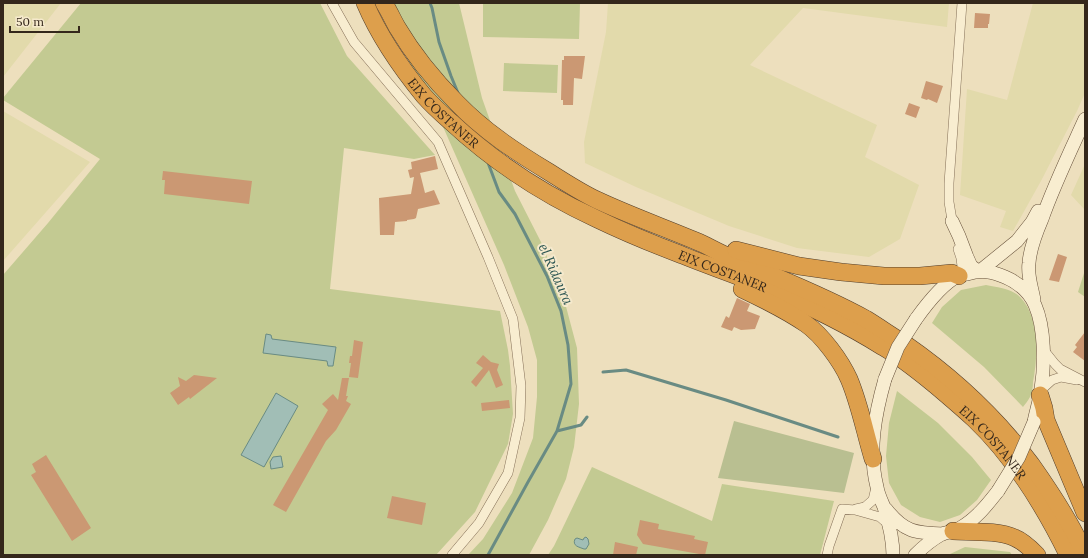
<svg xmlns="http://www.w3.org/2000/svg" width="1088" height="558" font-family="Lora,serif">
<rect width="100%" height="100%" fill="#eddfbd"/>
<!-- farmland -->
<path fill="#e2daab" d="M3,3H61L3,77Z
M608,3H949L947,27L803,8L750,65L877,125L865,157L919,185L900,239L869,257L797,248L729,226L636,187L585,163L584,142L606,32Z
M1033,3H1085V93L1077,111L1041,181L1013,231L1000,227L1006,211L960,195L967,89L1007,100Z
M3,111L90,162L3,261Z
M1085,164V210L1071,195Z"/>
<!-- green -->
<path fill="#c3ca92" d="M81,3H320L347,56L435,155L414,159L344,148L330,289L500,311L508,350L510,366L513,414L508,444L475,512L436,555H3V275L48,223L100,159L3,100V98Z
M388,3H459L482,98L515,191L541,242L564,299L577,348L579,404L574,447L566,479L548,520L529,555H468L483,539L512,493L533,438L537,397V360L528,327L504,265L444,129L403,50Z
M483,3H580L579,39L483,37Z
M504,63L558,65L557,93L503,91Z
M1085,270V297L1078,292Z
M986,285C996,287 1013,289 1020,297C1040,317 1038,356 1033,382C1033,387 1032,393 1030,397C1028,401 1025,404 1023,407L984,367L932,323L942,307L961,290Z
M897,391L938,423L972,457L991,480L977,500L960,515L940,522L920,517L901,505L889,483L886,456L889,423Z
M592,467L712,521L722,484L834,501L820,555H548L554,546Z
M965,547L1010,552L1012,555H948Z"/>
<!-- cemetery -->
<path fill="#b9bf91" d="M734,421L854,453L844,493L718,478Z"/>
<!-- water -->
<path fill="#a1beb6" stroke="#698b83" d="M266,334L271,335L272,339L336,347L333,366H328L327,361L263,353Z
M276,393L298,406L264,467L241,455Z
M281,456L283,467L271,469L270,462L273,457Z
M586,537L588,539L589,544L586,549H584C579,547 572,546 575,539L577,538L583,540L584,538Z"/>
<g fill="none" stroke-linecap="round" stroke-linejoin="round">
<!-- stream -->
<path stroke="#698b83" stroke-width="3" d="M430,3L432,8L439,42L451,76L458,93
M487,160L499,192L515,214L547,276L561,311L568,345L571,384L557,431L528,482L488,555
M603,372L626,370L726,400L838,437
M557,431L581,425L587,417"/>
</g>
<!-- building -->
<path fill="#cb9873" d="M975,13L990,14L989,24H988V28H974Z
M564,56H585L582,79L574,78L573,105H563V100H561L562,60H564Z
M926,81L943,86L937,103L928,99L927,100L921,98Z
M909,103L920,107L916,118L905,114Z
M435,156L438,169L420,173L425,193L434,190L440,204L418,209L416,218L414,219L407,220V221L395,222L394,235H380L379,198L411,194L414,177L410,178L408,170L412,169L411,162Z
M163,171L252,181L249,204L164,194L165,180H162Z
M1058,254L1067,257L1059,282L1049,280Z
M737,298L750,304L747,311L760,316L755,329L741,330L734,327L732,331L721,327L726,316L729,318Z
M1085,332V361L1073,352L1077,347L1075,345Z
M354,340L363,342L358,378L349,377L351,363H349L350,356H352Z
M483,355L491,362L499,364L497,370L503,385L496,388L489,370L476,387L471,382L483,368L476,363Z
M194,375L217,378L190,399L189,397L178,405L170,393L180,386L178,377L186,381Z
M342,378H349L346,396H348L346,401L351,404L336,430L326,441L286,512L273,505L328,410L322,404L333,394L338,400Z
M509,400L510,408L482,411L481,403Z
M46,455L91,528L72,541L31,475L36,472L32,464Z
M392,496L426,503L422,525L387,518Z
M640,520L659,524L658,529L695,536L694,539L708,542L705,555L643,544L637,535Z
M615,542L638,547L636,555H613Z"/>
<g fill="none" stroke-linecap="round" stroke-linejoin="round">
<!-- street casing -->
<g stroke="#846f57" stroke-width="10">
<path id="street" d="M332,3L354,42L438,142L488,257L513,319L521,386L520,418L508,473L479,523L452,555
M953,226L949,202V183L962,3
M958,249L961,258L963,275
M1043,349L1055,364L1060,369L1085,382
M1041,390L1052,380L1061,377L1077,380
M856,509L865,507L873,500L876,487
M827,555L829,546L842,509L855,510L880,517L888,524"/>
</g>
<!-- secondary casing -->
<g stroke="#66503a" stroke-width="14">
<path id="secondary" d="M952,221L959,236L967,257L971,266L978,271
M980,271L1017,241L1032,222L1038,211
M1034,300C1032,288 1027,275 1029,263C1030,248 1036,233 1042,219C1054,185 1070,152 1085,119
M916,319C926,305 942,284 958,276C961,275 964,274 967,274C981,270 991,271 1005,277C1019,283 1029,291 1035,305C1045,328 1045,365 1041,389C1040,400 1036,411 1034,422
M885,379C875,414 868,451 877,487C878,494 881,500 884,507C889,523 893,539 893,555
M886,509C904,532 915,533 943,534
M915,555C923,547 933,539 942,534C948,532 955,531 960,528C976,519 987,505 998,491"/>
</g>
<!-- highway casing -->
<g stroke="#523e2b" stroke-width="18">
<g id="highway">
<path id="s1" d="M365,3C379,36 401,68 424,96C432,105 442,114 451,122C494,162 543,194 597,219C624,232 653,244 682,255C706,265 731,273 755,283C799,301 843,322 883,347C902,358 919,372 935,385C948,396 961,407 974,419C1014,457 1044,506 1068,555"/>
<path d="M384,3C389,11 393,20 397,27C413,54 435,81 457,103C484,131 516,152 549,172C565,182 580,192 597,200C631,216 668,229 703,244C713,249 722,254 732,258C777,278 823,295 866,319C879,327 892,336 905,344C954,378 995,416 1031,464C1050,491 1073,525 1085,555"/>
<path d="M736,250L799,266L841,272L884,276H920L952,273L959,276"/>
<path d="M742,289C763,299 786,310 806,324C822,335 841,361 849,379C860,405 865,433 873,459"/>
<path d="M1040,395L1044,408L1046,420L1085,513"/>
<path d="M953,531C970,532 999,530 1015,538C1023,541 1031,549 1037,555"/>
</g>
</g>
<!-- street -->
<use href="#street" stroke="#f8edd0" stroke-width="9"/>
<!-- secondary -->
<use href="#secondary" stroke="#f8edd0" stroke-width="13"/>
<!-- highway -->
<use href="#highway" stroke="#dd9f4c" stroke-width="17"/>
<!-- secondary-bridge casing -->
<g stroke="#66503a" stroke-width="14" stroke-linecap="butt">
<path id="secondary-bridge" d="M885,379L898,347L916,319
M998,491L1019,457L1034,422"/>
</g>
<!-- secondary-bridge -->
<use href="#secondary-bridge" stroke="#f8edd0" stroke-width="13"/>
</g>
<g text-anchor="middle" dominant-baseline="central" stroke-width="4" stroke-linejoin="round" paint-order="stroke">
<!-- street labels -->
<g font-size="13" fill="#34271b" stroke="#f5e9cc">
<text stroke="none"><textPath href="#s1" startOffset="136">EIX COSTANER</textPath></text>
<text stroke="none"><textPath href="#s1" startOffset="460">EIX COSTANER</textPath></text>
<text stroke="none"><textPath href="#s1" startOffset="784">EIX COSTANER</textPath></text>
</g>
<!-- water labels -->
<g font-size="14" font-style="italic" fill="#2a5451" stroke="#f5e9cc">
<text transform="translate(556 274) rotate(66)">el Ridaura</text>
</g>
</g>
<!-- border -->
<rect width="1088" height="558" fill="none" stroke="#34271b" stroke-width="8"/>
<!-- scale -->
<path d="M10 26v6h69v-6" fill="none" stroke="#34271b" stroke-width="2"/>
<text x="16" y="26" font-size="12" fill="#34271b" stroke="#f5e9cc" stroke-width="3" paint-order="stroke">50 m</text>
</svg>
